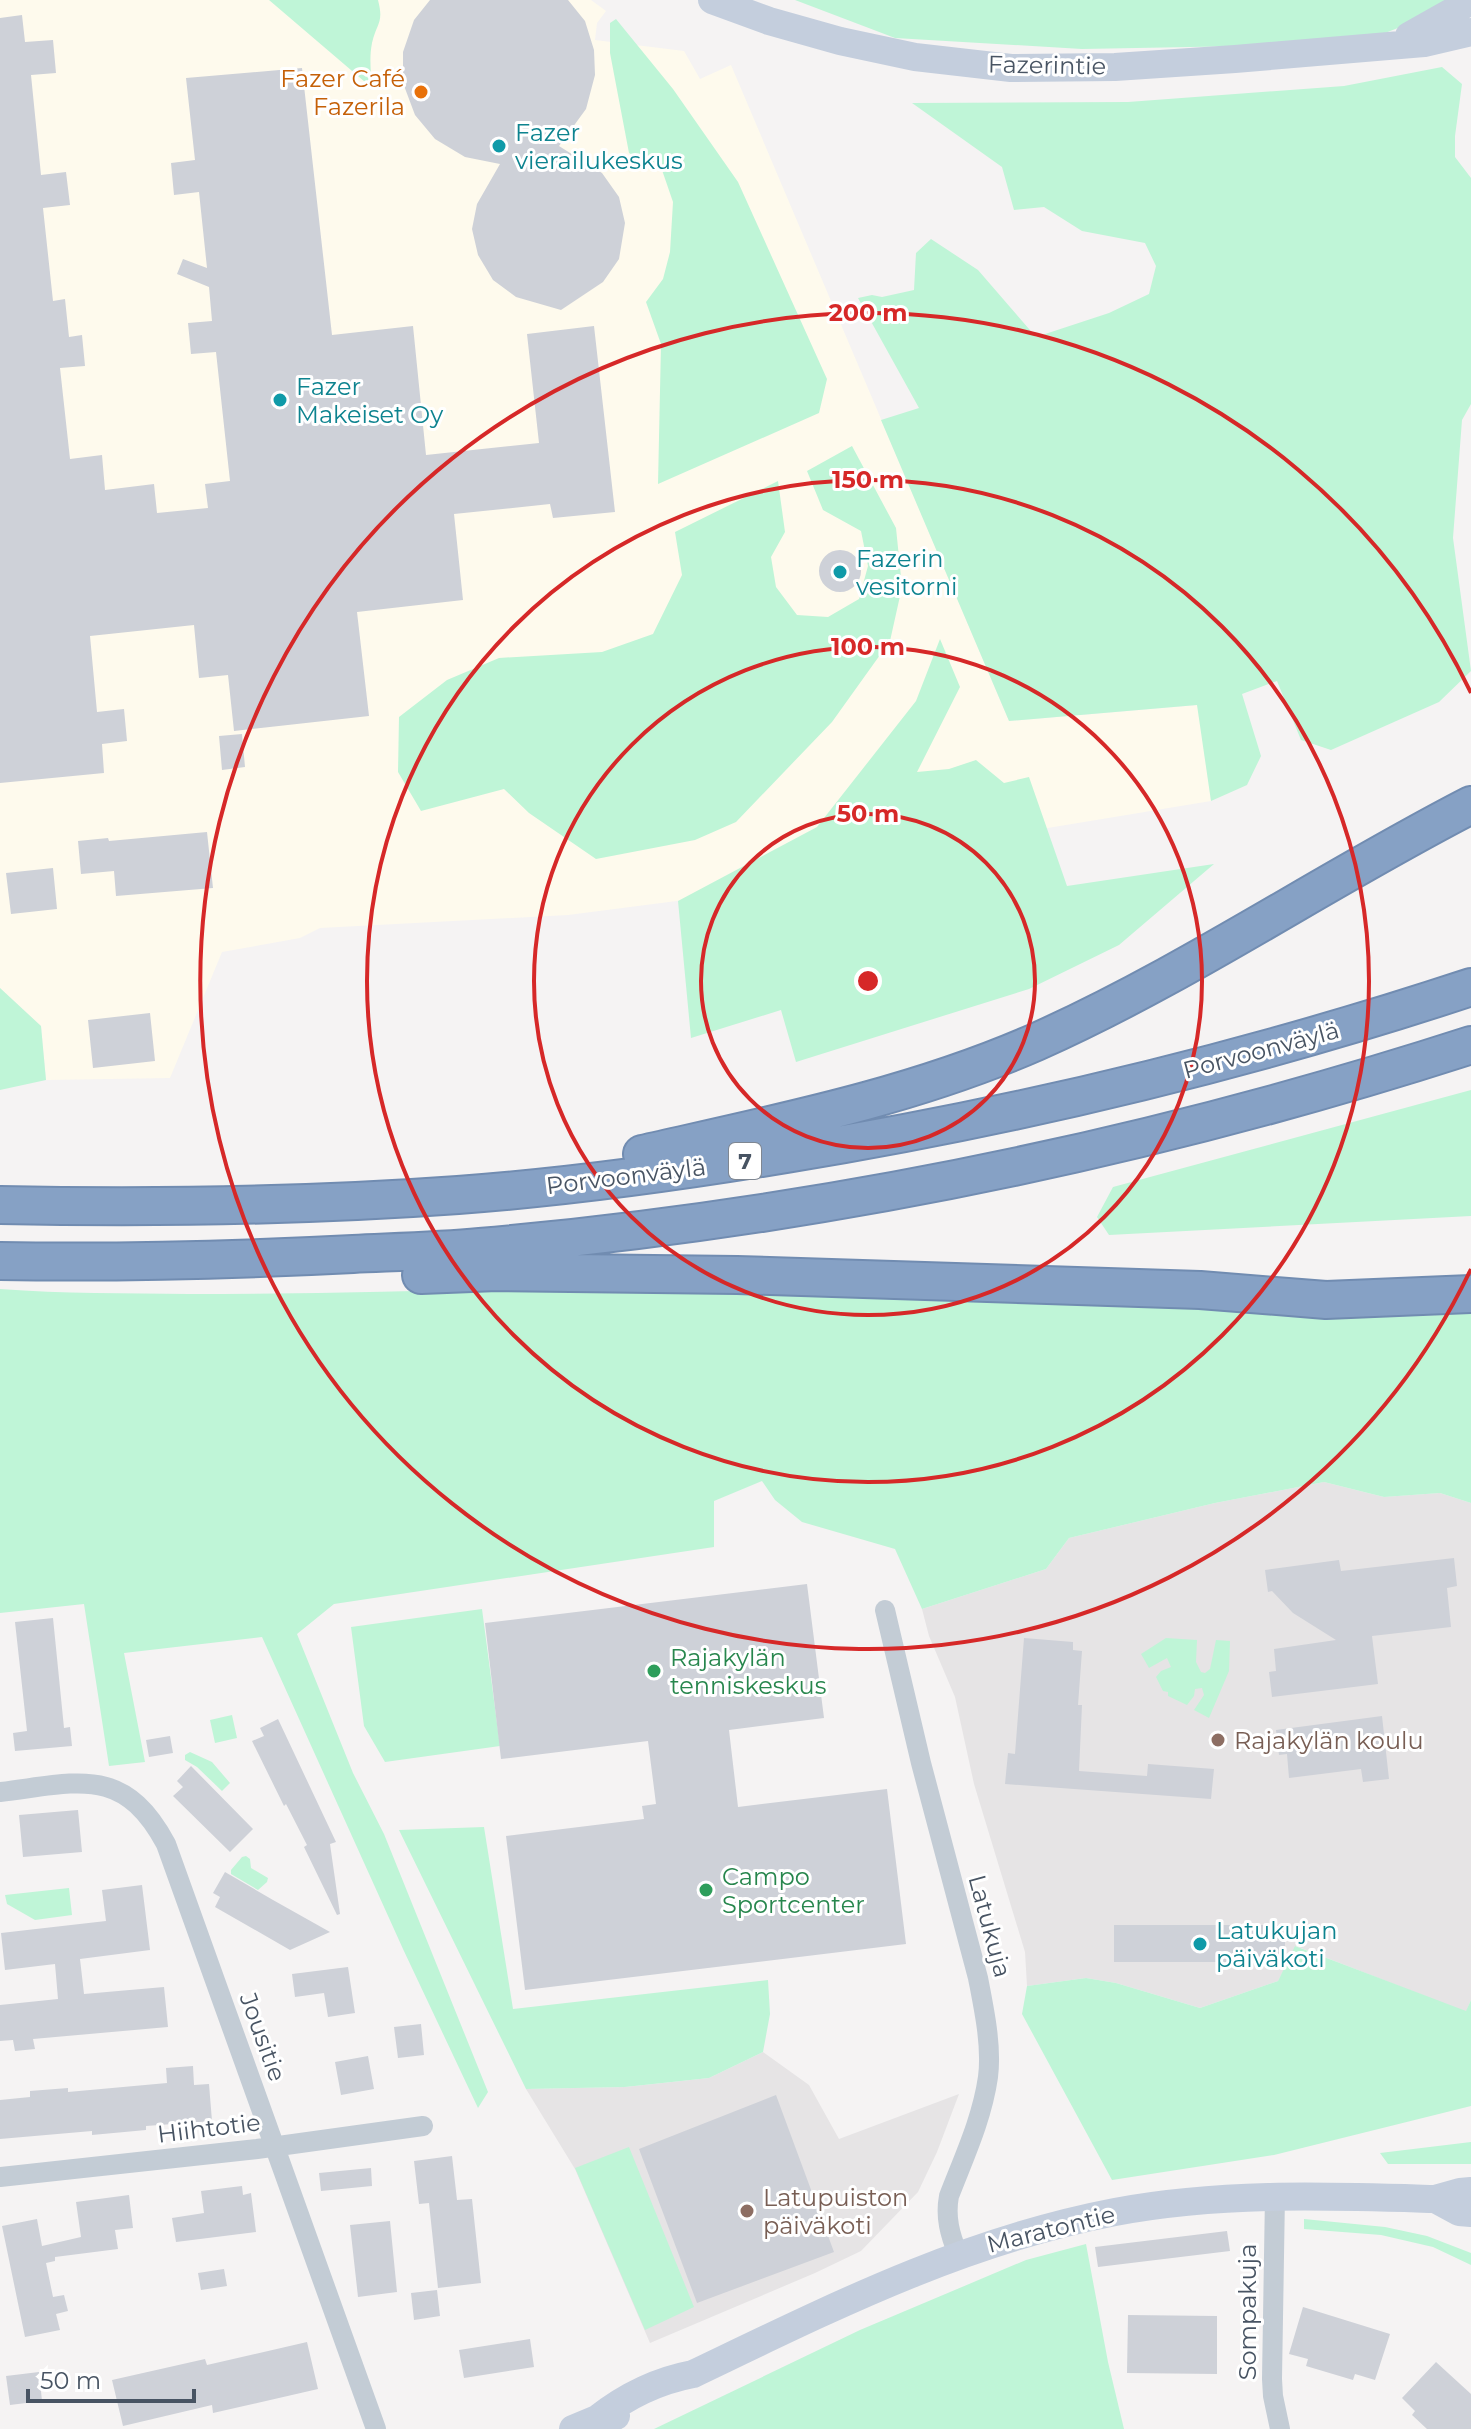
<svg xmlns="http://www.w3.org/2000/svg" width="1471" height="2429" font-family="Montserrat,sans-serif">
<rect width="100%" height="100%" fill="#f5f3f3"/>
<!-- commercial -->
<path fill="#fefaed" d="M0,0H591L606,11L597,23L595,40L684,51L700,79L731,65L1009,721L1198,705L1211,801L975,840L947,866L568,915L320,928L300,938L222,952L170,1078L46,1080L41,1026L0,988Z"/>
<!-- education -->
<path fill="#e6e4e5" d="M1324,1482L1384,1497L1440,1493L1471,1503V2000L1466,2012L1296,1946L1278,1981L1200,2008L1116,1983L1086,1978L1027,1986L1025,1952L974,1784L955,1697L929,1636L922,1609L1046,1569L1069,1538L1215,1503Z
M763,2052L809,2085L839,2139L959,2094L937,2152L918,2192L861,2251L815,2273L650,2343L575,2169L526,2089L625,2087L709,2078Z"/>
<!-- green -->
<path fill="#bff5d7" d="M269,0H378C384,23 377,22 372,43C369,58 371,73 372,88Z
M795,0H1458L1429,16L1385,33L1245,46L1082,49L895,38Z
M616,19L673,89L738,182L827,379L819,413L658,484L661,344L646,302L663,279L670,252L673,202L662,170L629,153L610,53V23Z
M1442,67L1462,84L1455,136V157L1471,178V404L1462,420L1453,538L1471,671L1439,702L1331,750L1301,740L1277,681L1242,694L1261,756L1247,785L1211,801L1197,705L1009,721L881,420L919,408L858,298L872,295L882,297L914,290L916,253L931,239L978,270L1036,337L1109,313L1149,294L1156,266L1145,243L1082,231L1044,207L1014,210L1002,167L912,103L1128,102L1344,86Z
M852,446L896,528L902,587L890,641L832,722L736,822L695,840L596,859L529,813L504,789L421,811L398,772L399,717L447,680L499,658L602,652L653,634L682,575L675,532L778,481L785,532L771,557L776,587L797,615L828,617L859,599L868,566L861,531L823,510L807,471Z
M940,639L960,687L917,772L949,769L976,760L1004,783L1029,777L1067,886L1214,864L1119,945L1029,989L796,1062L781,1010L691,1038L678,901L817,827L916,701Z
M0,988L41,1026L46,1080L0,1090Z
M1471,1090V1216L1109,1235L1097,1217L1113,1187Z
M556,1287L1158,1301L1328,1317L1440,1315L1471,1312V1503L1440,1493L1384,1497L1324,1482L1215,1503L1069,1538L1046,1569L922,1609L895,1549L802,1522L775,1500L762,1481L714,1501V1547L334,1604L297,1634L353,1773L384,1834L488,2092L478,2108L403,1949L262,1637L124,1653L145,1762L109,1766L84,1604L0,1613V1289C63,1294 126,1293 189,1294C311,1294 434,1291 556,1287Z
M482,1609L500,1746L385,1762L364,1726L351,1627Z
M1166,1638L1197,1640L1196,1662L1201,1672L1205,1673L1210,1669L1216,1640L1230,1641L1229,1671L1209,1718L1194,1710L1204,1695L1202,1688L1195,1689L1194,1696L1187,1705L1168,1696V1692L1163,1691L1156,1677L1161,1671L1171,1667L1167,1658L1149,1668L1141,1654Z
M232,1715L237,1738L215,1743L210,1720Z
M190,1752L212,1762L230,1783L222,1791L197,1767L185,1760V1755Z
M484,1827L513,2009L768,1980L770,2014L763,2052L709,2078L625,2087L526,2089L399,1830Z
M246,1856L250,1859L251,1868L268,1878L267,1882L258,1890L231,1874V1870L242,1857Z
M69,1888L72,1915L35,1920L7,1904L5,1895Z
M1295,1946L1466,2011L1471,2000V2106L1274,2155L1112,2180L1022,2014L1027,1986L1086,1978L1116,1983L1200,2008L1278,1981Z
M1471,2142V2164H1388L1380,2153Z
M629,2147L694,2307L645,2330L575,2168Z
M1304,2219L1385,2227L1427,2236L1471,2253V2265L1433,2247L1381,2235L1304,2229Z
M1086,2244L1108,2362L1124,2429H654L860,2330L1026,2260Z"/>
<!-- building -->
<path fill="#ced1d8" d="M430,0H568L585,21L594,50L595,75L586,109L559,146L602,173L619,197L625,223L619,259L603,282L561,310L516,297L493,280L478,255L472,229L477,204L500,164L465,157L435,139L415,115L403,83V52L414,20Z
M22,15L25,42L53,40L56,73L31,75L41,175L66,172L70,205L43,208L53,301L65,299L69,337L82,335L85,366L60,368L70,459L102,455L105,490L154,484L157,513L208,508L205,484L230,481L216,352L191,354L188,323L212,321L209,287L177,274L183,259L207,268L199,192L174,195L171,163L195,160L186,78L302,68L332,335L413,326L426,455L539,443L527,334L594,326L615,512L553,518L550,504L454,514L463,600L357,612L369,716L234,731L228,675L199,678L194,625L90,636L97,712L124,709L127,741L102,744L104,773L0,783V18Z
M819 571a21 21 0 1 1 42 0a21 21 0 1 1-42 0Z
M242,734L245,767L222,770L219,736Z
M207,832L213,888L116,896L114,871L81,874L78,841L108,838L109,841Z
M53,868L57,909L11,914L6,873Z
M150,1013L155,1061L93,1068L88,1020Z
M1454,1558L1457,1586L1447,1588L1451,1627L1372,1636L1378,1684L1272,1697L1269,1672L1276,1671L1274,1649L1336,1640L1293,1613L1272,1591L1268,1592L1265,1570L1339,1560L1341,1571Z
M807,1584L824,1718L729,1730L738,1807L887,1789L906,1944L525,1990L506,1836L644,1819L642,1806L656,1804L648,1741L501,1759L485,1623Z
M53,1618L64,1728L70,1727L72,1746L15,1751L13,1733L27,1731L15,1622Z
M1024,1638L1073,1642V1650L1082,1651L1078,1705H1082L1079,1771L1147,1776L1148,1764L1214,1769L1211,1799L1005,1784L1008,1753L1015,1754Z
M1382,1716L1389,1779L1363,1782L1361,1769L1289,1778L1287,1754L1279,1755L1276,1730Z
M278,1719L336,1842L330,1844L340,1914L337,1915L304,1847L307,1845L286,1804L284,1806L252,1741L264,1736L260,1728Z
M170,1736L173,1753L149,1757L146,1740Z
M191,1766L253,1829L230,1852L173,1796L183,1787L177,1781Z
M78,1810L82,1852L23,1857L19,1815Z
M225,1872L273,1900L330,1932L290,1950L215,1907L220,1897L213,1893Z
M142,1885L150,1950L80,1959L84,1994L164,1987L168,2027L33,2039L35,2049L15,2051L13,2040L0,2041V2005L58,1999L55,1964L5,1970L1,1933L106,1921L102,1890Z
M1114,1925H1285V1962H1114Z
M348,1967L355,2013L328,2017L324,1993L295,1997L292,1974Z
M421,2024L424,2055L398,2058L394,2027Z
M368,2056L374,2089L341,2095L335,2062Z
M193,2066L194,2085L209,2084L212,2121L146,2126V2130L92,2135V2131L0,2139V2100L30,2097V2091L68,2088V2092L167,2083L166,2068Z
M776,2095L834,2252L697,2303L639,2149Z
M452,2156L457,2200L472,2199L481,2283L438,2288L429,2203L419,2204L414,2161Z
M371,2168L372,2186L321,2191L319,2173Z
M242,2186L243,2195L251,2193L256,2232L176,2242L172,2218L204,2213L201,2191Z
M129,2195L133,2228L115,2230L118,2249L55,2257V2261L46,2263L53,2297L64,2295L68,2311L56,2314L60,2330L25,2337L2,2226L37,2219L42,2246L81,2237L76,2202Z
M390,2221L397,2292L358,2297L350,2225Z
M1227,2231L1230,2251L1098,2267L1095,2247Z
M224,2269L227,2286L201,2290L198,2273Z
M437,2290L440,2316L414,2320L411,2293Z
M1303,2307L1390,2334L1375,2380L1355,2374L1353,2380L1306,2366L1308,2359L1289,2354Z
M1128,2315L1217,2316V2374L1127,2373Z
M530,2339L534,2367L464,2378L459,2350Z
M307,2342L318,2389L213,2413L212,2405L123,2426L112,2380L205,2359L207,2365Z
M1436,2362L1471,2394V2429H1427L1412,2415L1415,2411L1402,2398Z
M39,2372L42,2401L10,2405L6,2376Z"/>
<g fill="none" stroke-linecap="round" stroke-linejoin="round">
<!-- motorway casing -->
<g stroke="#718cb1" stroke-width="40">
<path id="motorway" d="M642,1154C774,1124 911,1097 1036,1042C1188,974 1323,881 1471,805
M0,1205C153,1208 305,1206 458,1195C568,1187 677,1172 786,1154C1018,1116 1247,1061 1471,987
M0,1261C118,1263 235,1260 353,1254C395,1252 438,1251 480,1247C817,1217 1149,1149 1471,1045
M421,1275L497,1272L737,1275L1200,1290L1326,1300L1471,1294"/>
</g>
<!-- minor -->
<path stroke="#c3ccd5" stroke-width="20" d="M885,1610L921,1763L978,1978C984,2009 992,2046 988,2077C982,2119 964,2157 949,2196C945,2217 950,2235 958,2254
M0,1792C77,1783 123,1764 166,1844L376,2429
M0,2177L257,2149L423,2126
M1275,2195L1272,2379L1273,2396L1280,2429"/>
<!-- secondary -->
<path stroke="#c4cedd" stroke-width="28" d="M712,0L769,21L840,41L915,57L1011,68L1115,67L1235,59L1424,43L1471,32
M1409,36L1471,1
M1435,2199L1459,2212L1471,2213
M597,2419C626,2396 656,2381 693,2374C831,2308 963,2241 1115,2212C1221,2192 1328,2196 1435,2199L1460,2192L1471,2191
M573,2429L597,2419L616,2416"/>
<!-- motorway -->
<use href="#motorway" stroke="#86a1c5" stroke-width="36"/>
</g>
<!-- distance rings -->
<g fill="none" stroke="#d62828" stroke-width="4">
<circle cx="868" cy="981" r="167"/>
<circle cx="868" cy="981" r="334"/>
<circle cx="868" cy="981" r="501"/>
<path d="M1471 1269A668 668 0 1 1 1471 693"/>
</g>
<!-- markers -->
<circle fill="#e8710a" stroke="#fff" stroke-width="3" cx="421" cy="92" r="8"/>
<g fill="#0f9aa8" stroke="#fff" stroke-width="3">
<circle cx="499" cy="146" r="8"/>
<circle cx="280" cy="400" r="8"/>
<circle cx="840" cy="572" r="8"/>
<circle cx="1200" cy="1944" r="8"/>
</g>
<g fill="#2e9e5b" stroke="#fff" stroke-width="3">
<circle cx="654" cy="1671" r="8"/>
<circle cx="706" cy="1890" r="8"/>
</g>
<g fill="#8d6e63" stroke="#fff" stroke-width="3">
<circle cx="1218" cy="1740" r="8"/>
<circle cx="747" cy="2211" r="8"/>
</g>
<g text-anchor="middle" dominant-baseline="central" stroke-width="6" stroke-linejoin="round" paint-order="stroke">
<!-- shield labels -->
<rect fill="#fff" stroke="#7f8792" stroke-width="2" x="729" y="1143" width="32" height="36" rx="6"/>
<g font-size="22" font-weight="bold" fill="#485463">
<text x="745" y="1161">7</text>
</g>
<!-- street labels -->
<g font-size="24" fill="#485463" stroke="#fff">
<text transform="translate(1047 65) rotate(1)">Fazerintie</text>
<text transform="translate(1261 1050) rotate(-15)">Porvoonväylä</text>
<text transform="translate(626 1176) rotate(-7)">Porvoonväylä</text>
<text transform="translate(990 1926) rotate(75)">Latukuja</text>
<text transform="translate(263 2037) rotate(70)">Jousitie</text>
<text transform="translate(209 2128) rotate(-7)">Hiihtotie</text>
<text transform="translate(1051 2229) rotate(-14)">Maratontie</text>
<text transform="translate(1247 2312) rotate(-90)">Sompakuja</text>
</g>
<!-- food labels -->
<g font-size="24" fill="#c56008" stroke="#fff" text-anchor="end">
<text x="405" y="78">Fazer Café<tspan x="405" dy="28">Fazerila</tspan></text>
</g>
<!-- culture labels -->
<g font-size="24" fill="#0d838f" stroke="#fff" text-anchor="start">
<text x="515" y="132">Fazer<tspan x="515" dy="28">vierailukeskus</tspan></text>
<text x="296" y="386">Fazer<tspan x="296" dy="28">Makeiset Oy</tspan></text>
<text x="856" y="558">Fazerin<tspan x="856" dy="28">vesitorni</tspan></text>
<text x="1216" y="1930">Latukujan<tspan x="1216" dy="28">päiväkoti</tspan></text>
</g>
<!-- leisure labels -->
<g font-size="24" fill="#27864d" stroke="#fff" text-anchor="start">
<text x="670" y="1657">Rajakylän<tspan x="670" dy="28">tenniskeskus</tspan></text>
<text x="722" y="1876">Campo<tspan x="722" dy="28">Sportcenter</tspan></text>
</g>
<!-- education labels -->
<g font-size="24" fill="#785e54" stroke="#fff" text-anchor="start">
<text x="1234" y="1740">Rajakylän koulu</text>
<text x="763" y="2197">Latupuiston<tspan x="763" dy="28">päiväkoti</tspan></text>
</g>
</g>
<circle cx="868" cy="981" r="12" fill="#d62828" stroke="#fff" stroke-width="4"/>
<g font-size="24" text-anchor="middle" font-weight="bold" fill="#d62828" stroke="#fff" stroke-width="6" stroke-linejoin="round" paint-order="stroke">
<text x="868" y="321">200 m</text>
<text x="868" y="488">150 m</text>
<text x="868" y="655">100 m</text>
<text x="868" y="822">50 m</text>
</g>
<!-- scale -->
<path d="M28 2389v12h166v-12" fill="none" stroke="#485463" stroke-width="4"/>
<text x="40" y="2389" font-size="24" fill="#485463" stroke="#ffffff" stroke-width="6" paint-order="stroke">50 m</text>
</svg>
